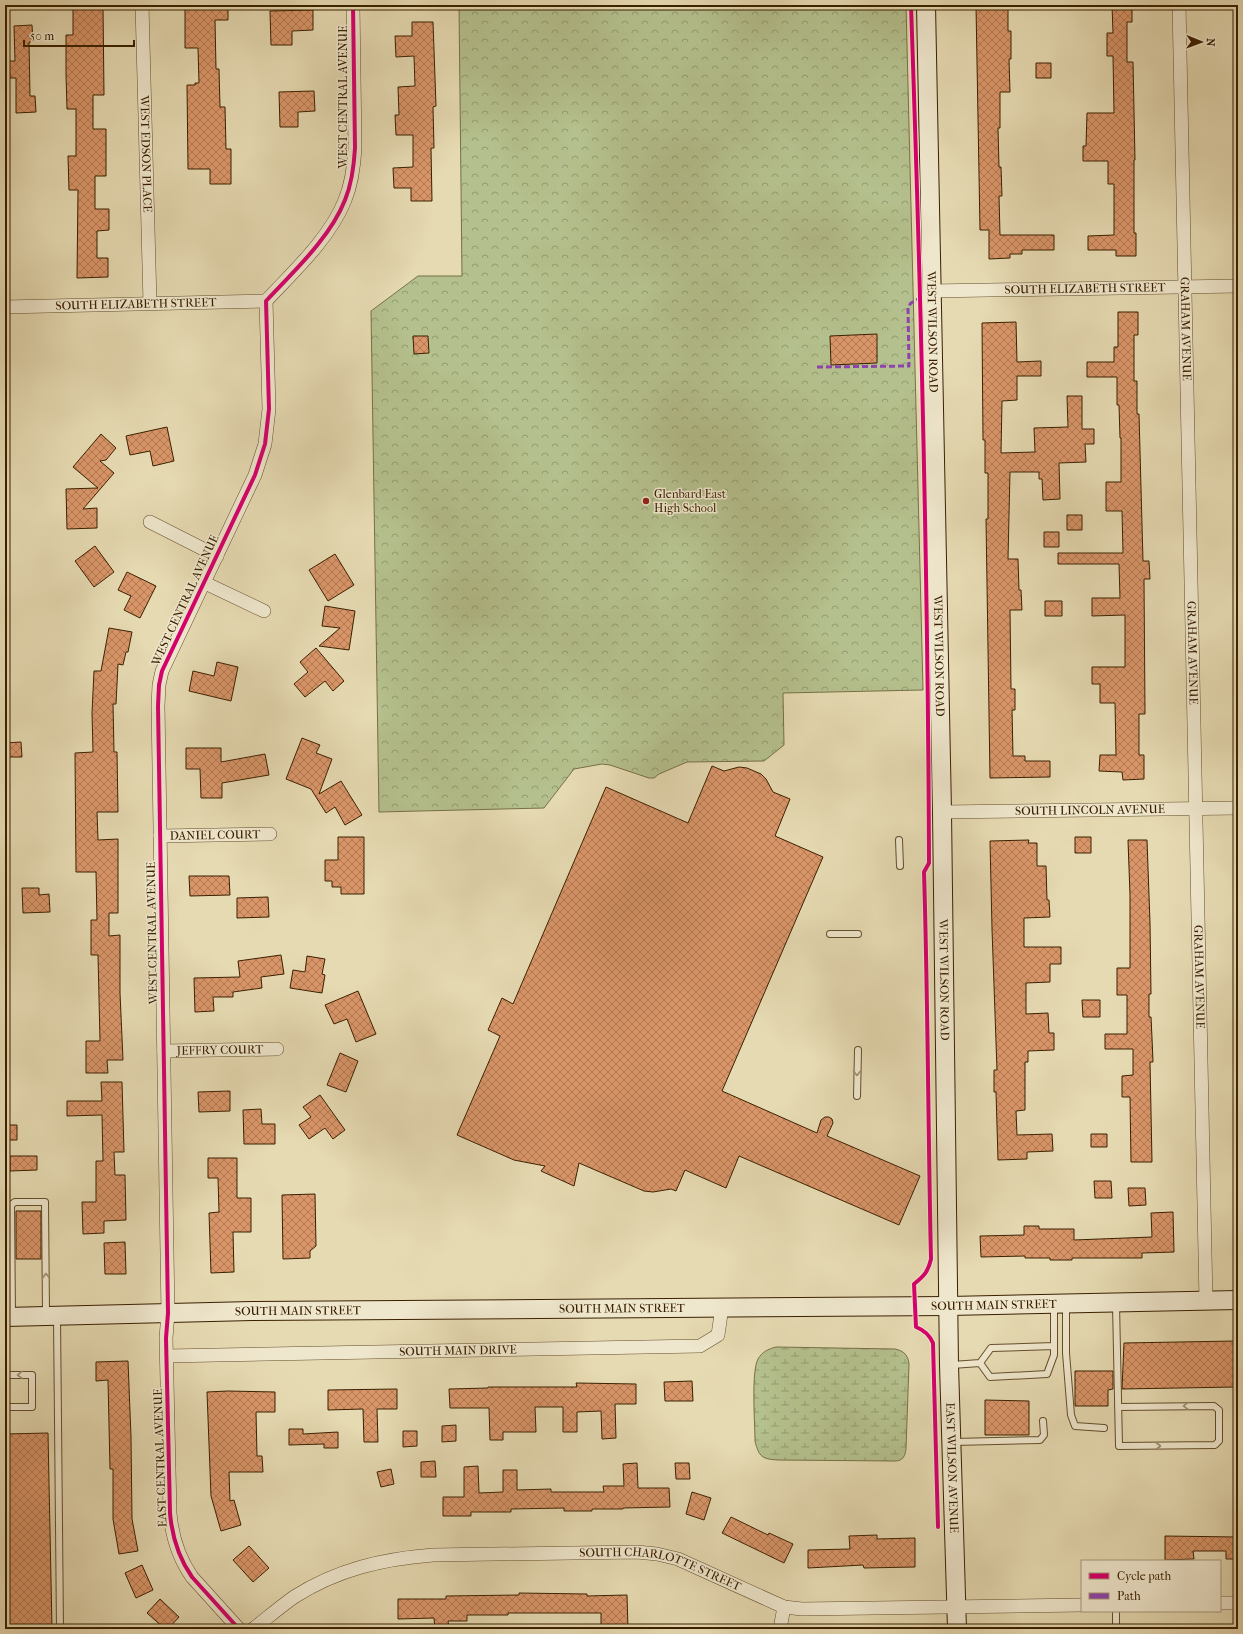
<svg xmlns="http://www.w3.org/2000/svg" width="1243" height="1634" font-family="'IM FELL French Canon',serif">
<defs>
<pattern id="wetland-marsh" width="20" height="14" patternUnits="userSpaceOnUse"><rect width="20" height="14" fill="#b4c08d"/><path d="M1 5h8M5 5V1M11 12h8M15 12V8" fill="none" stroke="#939c71"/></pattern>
<pattern id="park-crowns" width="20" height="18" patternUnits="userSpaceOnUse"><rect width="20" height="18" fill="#b4c08d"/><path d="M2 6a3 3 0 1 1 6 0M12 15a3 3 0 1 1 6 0" fill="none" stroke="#939c71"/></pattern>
<pattern id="building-cross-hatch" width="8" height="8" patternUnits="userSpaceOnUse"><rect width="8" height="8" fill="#da9669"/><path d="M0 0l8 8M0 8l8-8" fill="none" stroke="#b27a54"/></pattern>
</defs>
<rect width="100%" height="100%" fill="#e6dab2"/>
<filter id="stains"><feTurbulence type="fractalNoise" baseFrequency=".005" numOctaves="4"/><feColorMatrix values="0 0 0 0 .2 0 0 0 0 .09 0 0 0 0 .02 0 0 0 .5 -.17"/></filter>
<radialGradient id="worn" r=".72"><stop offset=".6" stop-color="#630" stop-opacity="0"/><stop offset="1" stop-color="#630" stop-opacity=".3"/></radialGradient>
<!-- wetland -->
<path fill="url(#wetland-marsh)" stroke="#777046" d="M776,1347L895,1349C904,1351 908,1355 909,1364L906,1449C905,1456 903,1461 895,1461L778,1460C762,1459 759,1457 755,1441C755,1424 751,1372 758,1359C762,1352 768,1349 776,1347Z"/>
<!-- park -->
<path fill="url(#park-crowns)" stroke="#777046" d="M459,5H906L923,690L783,693L784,745L764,761L687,762L659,774L654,778H649L610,765L602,764L574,769L544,808L379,812L371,311L418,276H462Z"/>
<!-- building -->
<path fill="url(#building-cross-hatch)" stroke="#3a2000" d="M73,5L103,7L104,95H93V129H106V176H95V209H109V230L97,231V258H108V277L77,278L78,190H69L68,156H76V109H67L66,75V35H73Z
M185,5H228V20H215L216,69H219L220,107H225L226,149H231V184H210V169H188L187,85H195V83H199L198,48H185Z
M1008,5V31H1011V59H1009L1010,92H1000V128H998L999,167H1001L1002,196H999L1000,235H1054V250H1022V254H1010V258L989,259V230H980L976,6Z
M1112,5H1132V22H1127V62H1133L1135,160H1134V233H1136V256H1116V250H1088V236L1114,235V184H1108V161H1083V146H1086L1087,113H1114L1113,56H1107V33H1113Z
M313,10V30L292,31V45H271L270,11Z
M412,22H433L436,106L433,107L434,148H431L432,201H411V188H394L393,168L413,167V135H396L395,115H399L398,87L415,86L414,56L396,57L395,36H412Z
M32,25L33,42H29L30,96H35L36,112L16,113V78H10L9,61H15L14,26Z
M1036,63H1051V78H1036Z
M314,91L315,111L298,112V127H280L279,92Z
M1118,312H1138V335H1134V381H1137V414H1139L1143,561H1149L1150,579H1144L1145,714H1139V755H1144V779L1123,780L1122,772L1099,771L1100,755H1116L1115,703H1100V684H1092V667H1125V615L1092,616V598H1120L1119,564H1058V553H1123L1122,511H1106V482H1121V438H1120L1119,405H1117V377H1087V362H1114V347H1118Z
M1016,322L1017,362L1041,361V376H1017V400L1002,401L1001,453L1035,452L1034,428L1068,427L1067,396H1082V429H1094V444H1085L1086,462L1059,463L1060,499L1043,500L1042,479H1039V472H1010L1008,559H1018L1019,590H1021L1022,610H1010L1011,689H1015V710H1012L1013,756H1025V761H1050V777L990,778L986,519H988V473H985V440H983L982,323Z
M877,334V363L831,365L830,336Z
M413,336H428L429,353L414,354Z
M167,427L174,461L153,466L150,451L130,455L126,436Z
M101,434L116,448L106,460L100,461L114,473L83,509L97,508V528L67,529L66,489L98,488L73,467Z
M1067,515H1082V530H1067Z
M1044,532H1059V547H1044Z
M95,546L114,572L94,587L75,561Z
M335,554L354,585L328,601L309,570Z
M127,572L156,586L140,618L124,610L131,596L118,590Z
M1045,601H1062V616H1045Z
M325,606L355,611L349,650L319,646L340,628L322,626Z
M109,628L132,632L128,652H126L123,665L118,664L116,704H113L114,752H117L118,812H97L98,840L118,839V913H109V936L120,935V993L123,1060H107L108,1073H86V1041H100L98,955H91V920H97L96,872H76L75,753L93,752L92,713L94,671H101Z
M316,648L344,681L333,691L325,681L305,697L294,684L308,672L300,662Z
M217,662L238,667L231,701L189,691L193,671L214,676Z
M302,738L320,745L316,753L332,759L319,794L341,781L362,815L345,825L335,807L326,813L311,789L286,779Z
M21,742L22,757H6L5,743Z
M186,748H221V762L265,754L269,775L222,783V798H201L200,769H186Z
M712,766L724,771L739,767L747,768L761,774L766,779L773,792L790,799L775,836L823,857L722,1091L817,1133L821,1120L825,1117H829L832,1119L833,1123L827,1136L920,1176L899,1225L739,1156L726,1188L685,1170L676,1191L671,1189L653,1192L644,1191L579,1163L574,1186L541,1171L545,1166L514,1160L457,1135L500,1036L488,1030L502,998L513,1004L606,787L688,823Z
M338,837H364V894H341V887H332V881H325V860H338Z
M1075,837H1091V853H1075Z
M1029,840L1028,843H1037V866H1046L1047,900H1049L1050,917L1024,918V947H1061V964H1050V982L1026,983V1014L1048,1013L1049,1033H1054V1050L1028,1051V1062H1025V1110L1016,1111L1017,1135L1052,1134L1053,1151L1027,1152V1159L998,1160L996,1092H994V1070H997L992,929L990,841Z
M1128,840H1147L1150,923L1151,994H1149V1017H1151L1152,1038L1153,1062H1150L1152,1162H1131L1130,1097H1122V1076L1133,1075V1049H1105V1034H1127V995H1117V968H1130V895Z
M189,876H229L230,895L190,896Z
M22,888H39V895L49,894L50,912L23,913Z
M268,897L269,917L237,918V898Z
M281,955L284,974L261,977L262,988L233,992V997H213L214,1011L195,1012L194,978L240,977L238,961Z
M307,956L325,959L322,974L325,975L322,993L290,988L293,970L305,972Z
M358,991L376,1034L356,1042L347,1019L334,1024L325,1005Z
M1082,1000H1100V1017H1083Z
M340,1053L358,1061L346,1092L327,1085Z
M101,1082H122L124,1152H114L115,1175H125L126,1220L104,1221V1233L83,1234L82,1202H96V1161H103L102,1115L67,1116V1101H102Z
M230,1091V1111L199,1112L198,1092Z
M320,1095L345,1130L333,1139L325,1128L309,1139L299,1125L311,1117L303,1107Z
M261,1109L262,1124H275V1144H244L243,1110Z
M5,1125H17V1140H5Z
M1091,1134H1107V1147H1091Z
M10,1156H37V1170L10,1171Z
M208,1158H237V1198H251V1232H233L234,1272L211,1273L209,1213L219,1212L218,1178H208Z
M1094,1181H1111L1112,1198H1095Z
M1128,1188H1145L1146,1205L1129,1206Z
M315,1194L316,1246L310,1251V1258L283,1259L282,1195Z
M16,1211H41V1259H16Z
M1173,1212L1174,1252L1142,1253V1258H1072V1260H1050V1258H1025V1256L981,1257L980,1236L1024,1235V1226H1039V1229H1074V1240L1152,1237L1151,1213Z
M125,1242L126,1274H105L104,1243Z
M1235,1341L1236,1387L1122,1389L1124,1343Z
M128,1361L131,1437L132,1519L138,1551L119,1554L113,1519V1469H110L108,1380L96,1381V1362Z
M1075,1371H1113V1389L1108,1390V1406H1075Z
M692,1381L693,1401H665L664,1382Z
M576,1383L636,1384V1404H615L616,1438L602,1439L601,1411L577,1412V1432H563V1407H535L536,1432H503V1440H490L489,1408H450L449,1389L488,1388V1387H577Z
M397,1389V1409H377L378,1442H364L363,1409L328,1410V1390Z
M228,1391L275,1392V1412H256L257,1456H262L263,1472H229L230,1501L234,1500L241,1525L221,1531L211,1496L207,1392Z
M985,1400L1029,1401V1435H985Z
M456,1425V1441L442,1442V1426Z
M289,1429H303V1434L338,1432V1448H324V1444L289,1445Z
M403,1431H417V1446L403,1447Z
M48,1433L52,1629H5V1434Z
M435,1461L436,1477H421V1462Z
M637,1463L638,1488H669L670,1507L623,1508V1509H592V1511H564V1508L511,1509V1512H471V1516H443V1497H464V1467L478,1466L479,1493L503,1492V1470H517V1490L551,1489V1492H604L603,1486H624L623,1464Z
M675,1463H689L690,1479H676Z
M391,1469L394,1484L381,1487L377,1472Z
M692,1492L711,1498L704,1520L686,1514Z
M731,1517L768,1535L769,1533L793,1544L784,1563L722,1533Z
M877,1535V1539L915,1538V1567L864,1568L863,1565L808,1568V1550L850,1549L849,1536Z
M1165,1536L1238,1537V1559H1226V1551H1193L1194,1559L1165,1560Z
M249,1546L269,1568L253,1582L233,1560Z
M142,1565L153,1590L136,1598L125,1573Z
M519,1593L587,1594V1596L627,1595L628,1629H601V1613H508V1615H467V1621H448L449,1629H435L434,1618L398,1619V1599H446V1596L519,1595Z
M160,1599L179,1617L168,1629H165L147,1613Z"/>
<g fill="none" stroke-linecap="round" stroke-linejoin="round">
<!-- lane casing -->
<g stroke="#654e2c" stroke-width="8">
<path id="lane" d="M899,840L900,866
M830,934H858
M857,1096L858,1050
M1066,1304V1353L1071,1415L1075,1426L1104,1428
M1116,1304L1119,1446L1215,1445L1219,1441V1410L1214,1406L1118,1407
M12,1315L11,1205L15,1202H45L46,1314
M57,1317L60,1629
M980,1363L990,1377L1047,1374L1054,1355V1305
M952,1365L980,1363L991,1348L1054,1346
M5,1375H32V1407H5
M953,1442L1040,1440L1044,1435L1043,1421
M1116,1629V1611"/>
</g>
<!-- street casing -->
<g stroke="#654e2c" stroke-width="14">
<g id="street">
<path id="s1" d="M142,5L150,303"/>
<path id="s2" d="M1179,5L1206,1301"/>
<path id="s3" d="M932,291L1238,286"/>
<path id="s4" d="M5,307L266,301"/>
<path d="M150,522L217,556"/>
<path d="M205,583L264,611"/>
<path id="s5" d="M942,812L1238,808"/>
<path id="s6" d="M160,836L270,834"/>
<path id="s7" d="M164,1051L277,1049"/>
<path id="s8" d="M167,1356L700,1346L718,1335L722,1307"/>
<path d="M1220,1603H1238"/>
<path d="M239,1629L192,1577C178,1557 172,1537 170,1513L166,1338L168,1313L158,706L159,685L162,671L255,475L265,444L269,409L266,301C294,271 330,238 345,200C352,183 354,166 355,148L353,5"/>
<path id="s9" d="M253,1629C267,1618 280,1607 294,1597C338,1569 383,1559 433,1555L637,1552L657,1554L678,1559L784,1607L802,1609L1082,1605"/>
<path d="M780,1629L784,1607"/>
</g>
</g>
<!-- secondary casing -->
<g stroke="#3a2000" stroke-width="20">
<g id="secondary">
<path id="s10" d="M926,5L942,812L949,1365L957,1629"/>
<path id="s11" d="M5,1317L252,1311L949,1306L1238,1300"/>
</g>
</g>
<!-- lane -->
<use href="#lane" stroke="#efe7cd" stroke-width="6"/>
<!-- street -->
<use href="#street" stroke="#efe7cd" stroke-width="13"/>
<!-- secondary -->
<use href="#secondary" stroke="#efe7cd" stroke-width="18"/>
<!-- quiet -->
<path stroke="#8e44ad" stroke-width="3" stroke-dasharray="6 3" stroke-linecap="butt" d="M817,367L909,366L908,307L911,303L920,298"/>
<!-- cycleway casing -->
<g stroke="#efe7cd" stroke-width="6">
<path id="cycleway" d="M911,5C921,291 928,577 929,863L924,872C928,1001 928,1130 931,1259C928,1272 924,1276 914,1284L916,1327C924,1330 929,1334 933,1343L938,1527
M239,1629L192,1577C178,1557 172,1537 170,1513L166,1338L168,1313L158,706L159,685L162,671L255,475L265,444L269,409L266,301C294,271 330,238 345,200C352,183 354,166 355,148L353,5"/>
</g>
<!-- cycleway -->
<use href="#cycleway" stroke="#d6006c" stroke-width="4"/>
</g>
<!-- one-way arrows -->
<defs><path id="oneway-chevron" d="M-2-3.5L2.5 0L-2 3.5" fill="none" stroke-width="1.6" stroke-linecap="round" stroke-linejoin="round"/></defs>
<g stroke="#9e8d71">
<use href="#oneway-chevron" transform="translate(857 1073) rotate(90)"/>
<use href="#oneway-chevron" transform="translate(46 1276) rotate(-91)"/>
<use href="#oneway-chevron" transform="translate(20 1375) rotate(179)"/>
<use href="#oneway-chevron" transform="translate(1186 1406) rotate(179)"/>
<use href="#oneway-chevron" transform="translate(1158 1446)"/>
</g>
<!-- markers -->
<circle fill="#8f2418" stroke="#efe7cd" stroke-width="1.5" cx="646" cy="501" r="4"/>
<g text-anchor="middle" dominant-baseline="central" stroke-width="3" stroke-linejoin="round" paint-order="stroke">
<!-- street labels -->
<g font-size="12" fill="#3a2000" stroke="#efe7cd">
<text transform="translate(343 97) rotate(-90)">WEST CENTRAL AVENUE</text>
<text stroke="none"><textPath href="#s1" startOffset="149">WEST EDSON PLACE</textPath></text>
<text stroke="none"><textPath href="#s3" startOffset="153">SOUTH ELIZABETH STREET</textPath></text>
<text stroke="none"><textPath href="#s4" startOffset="131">SOUTH ELIZABETH STREET</textPath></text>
<text stroke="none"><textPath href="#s2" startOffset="324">GRAHAM AVENUE</textPath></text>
<text stroke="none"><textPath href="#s10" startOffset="327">WEST WILSON ROAD</textPath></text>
<text transform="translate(185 600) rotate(-65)">WEST CENTRAL AVENUE</text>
<text stroke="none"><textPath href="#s2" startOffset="648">GRAHAM AVENUE</textPath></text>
<text stroke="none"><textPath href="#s10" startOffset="651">WEST WILSON ROAD</textPath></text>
<text stroke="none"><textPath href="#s5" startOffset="148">SOUTH LINCOLN AVENUE</textPath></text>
<text stroke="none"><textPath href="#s6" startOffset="55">DANIEL COURT</textPath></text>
<text transform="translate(152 933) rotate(-91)">WEST CENTRAL AVENUE</text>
<text stroke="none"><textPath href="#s2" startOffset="972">GRAHAM AVENUE</textPath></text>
<text stroke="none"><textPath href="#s10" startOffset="975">WEST WILSON ROAD</textPath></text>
<text stroke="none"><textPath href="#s7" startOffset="56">JEFFRY COURT</textPath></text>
<text stroke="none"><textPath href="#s11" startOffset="989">SOUTH MAIN STREET</textPath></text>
<text stroke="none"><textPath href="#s11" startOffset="617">SOUTH MAIN STREET</textPath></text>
<text stroke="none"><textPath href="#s11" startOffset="293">SOUTH MAIN STREET</textPath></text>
<text stroke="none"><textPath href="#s8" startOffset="291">SOUTH MAIN DRIVE</textPath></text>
<text transform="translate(160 1458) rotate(-92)">EAST CENTRAL AVENUE</text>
<text stroke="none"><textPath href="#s10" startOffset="1463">EAST WILSON AVENUE</textPath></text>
<text stroke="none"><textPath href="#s9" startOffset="429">SOUTH CHARLOTTE STREET</textPath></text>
</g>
<!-- poi labels -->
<g font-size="12" fill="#3a2000" stroke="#efe7cd" text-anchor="start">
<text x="654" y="494">Glenbard East<tspan x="654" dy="14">High School</tspan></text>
</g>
</g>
<!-- margin -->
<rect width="1243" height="1634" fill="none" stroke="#e6dab2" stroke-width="20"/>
<rect x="6" y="6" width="1231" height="1622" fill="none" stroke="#3a2000" stroke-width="2"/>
<rect x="10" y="10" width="1223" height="1614" fill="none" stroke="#3a2000"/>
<!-- legend -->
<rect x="1081" y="1560" width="140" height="52" fill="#efe7cd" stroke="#a7977b"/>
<rect x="1089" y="1573" width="20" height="6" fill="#d6006c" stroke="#a7977b"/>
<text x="1117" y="1580" font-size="12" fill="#3a2000">Cycle path</text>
<rect x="1089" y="1593" width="20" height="6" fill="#8e44ad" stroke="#a7977b"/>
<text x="1117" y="1600" font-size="12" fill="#3a2000">Path</text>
<!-- north arrow -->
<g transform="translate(1201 42) rotate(91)" stroke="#efe7cd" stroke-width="3" paint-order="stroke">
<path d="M0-3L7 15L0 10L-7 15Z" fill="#3a2000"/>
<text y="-6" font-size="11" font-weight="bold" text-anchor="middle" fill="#3a2000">N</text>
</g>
<!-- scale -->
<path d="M24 40v6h110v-6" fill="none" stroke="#3a2000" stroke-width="2"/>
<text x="30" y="40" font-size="12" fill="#3a2000" stroke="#efe7cd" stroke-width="3" paint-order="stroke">50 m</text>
<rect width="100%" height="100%" filter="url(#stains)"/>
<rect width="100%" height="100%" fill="url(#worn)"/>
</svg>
